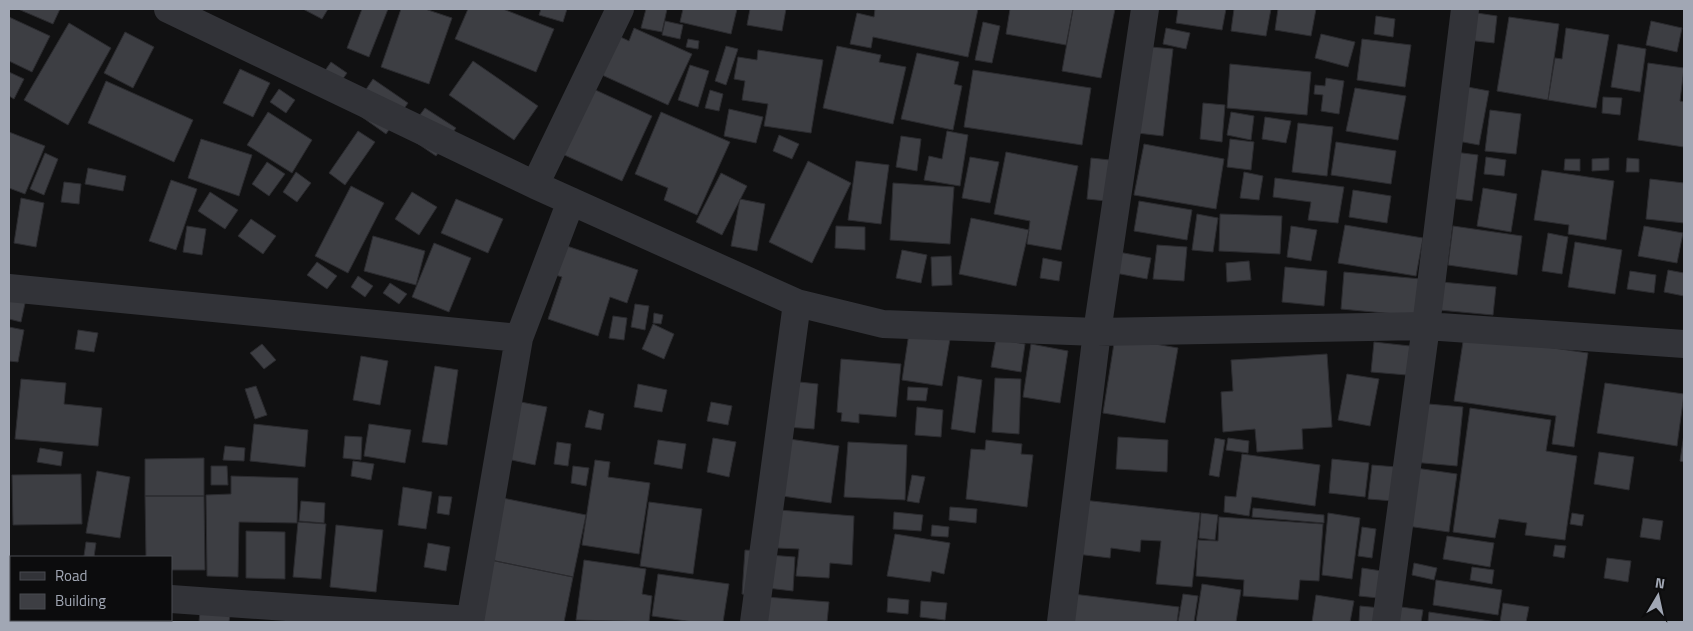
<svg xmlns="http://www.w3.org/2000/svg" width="1693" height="631" font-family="'Titillium Web',sans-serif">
<rect width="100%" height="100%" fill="#111112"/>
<!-- building -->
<path fill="#3d3e43" stroke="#2b2b2f" d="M18,9H60L53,24Z
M303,9H328L322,19Z
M362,9H388L369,57L347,48Z
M401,9H425L452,18L429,84L381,67Z
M468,9H503L554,29L536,72L455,39Z
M541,9H567L563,22L539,15Z
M646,9H667L662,32L641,28Z
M683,9H737L731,34L680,22Z
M750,9H786L782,31L747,25Z
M875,9H978L968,57L873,37L871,48L850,44L857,13L874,17Z
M1010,9H1073L1066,45L1006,34Z
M1073,9H1115L1101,78L1062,71Z
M1178,9H1226L1222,30L1176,23Z
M1234,9H1271L1266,36L1231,31Z
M1278,9H1316L1311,36L1275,30Z
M1470,12L1497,16L1494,43L1467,40Z
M1376,16L1395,19L1393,37L1374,34Z
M9,17L50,36L32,72L9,61Z
M1509,17L1559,24L1548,100L1497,91Z
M665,21L683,25L680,39L662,35Z
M1651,21L1682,28L1677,52L1646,45Z
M983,22L1000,26L992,63L975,60Z
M69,23L111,48L68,125L24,100Z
M634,28L692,54L668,105L591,70L610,32L629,41Z
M1166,28L1190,33L1186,49L1163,44Z
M1566,28L1609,35L1596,108L1548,100L1555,58L1562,59Z
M125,32L154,47L133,88L104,73Z
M1321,34L1355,42L1348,67L1315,58Z
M688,39L699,41L698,49L686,47Z
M1362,39L1411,45L1405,87L1357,80Z
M1618,44L1646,49L1640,92L1611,87Z
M1129,45L1173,49L1163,136L1120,131Z
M726,46L738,49L726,85L715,81Z
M837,46L881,55L879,62L906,67L893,124L823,108Z
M758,50L823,60L811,133L764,126L768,104L742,100L745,81L734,79L738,57L757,60Z
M917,53L959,62L954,84L962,86L953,130L901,119Z
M473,61L538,106L514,140L449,95Z
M331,62L347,73L328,100L312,89Z
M1648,63L1684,68L1680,101L1684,102V147L1638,140Z
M1230,64L1311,72L1307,115L1227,108Z
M690,65L709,71L698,107L678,100Z
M240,69L270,83L253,117L223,103Z
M973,70L1091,88L1082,145L964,127Z
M9,72L24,79L14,99L9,96Z
M1326,78L1344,81L1339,114L1321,111L1323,95L1314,94L1315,85L1325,86Z
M373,79L408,103L386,134L352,110Z
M106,81L193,120L174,162L88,123Z
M1457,85L1489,91L1479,145L1447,139Z
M589,87L652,116L622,181L560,153Z
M1355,88L1406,96L1398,140L1346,131Z
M279,89L295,100L286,113L270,102Z
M710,90L723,94L719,111L705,108Z
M1603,97L1622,98L1620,115L1602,113Z
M1203,103L1225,105L1222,142L1200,139Z
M425,108L456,128L436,156L405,135Z
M729,109L763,117L756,143L724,136Z
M1490,110L1521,114L1516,154L1485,151Z
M268,112L312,140L292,173L247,145Z
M661,112L730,142L697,215L664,200L668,188L635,174Z
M1231,112L1254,116L1251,140L1227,135Z
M1265,117L1291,121L1286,143L1262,139Z
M1298,123L1333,127L1327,176L1292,172Z
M358,131L375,142L345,185L329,173Z
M947,131L968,135L960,186L924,180L929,156L942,159Z
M9,132L45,146L25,194L9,188Z
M779,135L799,144L792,159L773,151Z
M901,136L921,139L917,171L896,167Z
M201,139L252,155L239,196L188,178Z
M1230,139L1254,142L1251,170L1227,167Z
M1336,142L1396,151L1391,184L1331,175Z
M1144,144L1224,159L1216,209L1134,195Z
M1447,151L1478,155L1472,201L1441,197Z
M1006,152L1078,166L1061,250L1027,244L1030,221L994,214Z
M45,153L58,159L44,195L30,189Z
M970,157L999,162L990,203L962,198Z
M1486,157L1506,160L1504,176L1484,174Z
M1091,158L1129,162L1125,203L1087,199Z
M1609,158V170L1592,171V159Z
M1627,158L1639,159V172H1626Z
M1565,159H1580V171L1564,170Z
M808,161L851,183L812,263L769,242Z
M856,161L889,165L881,224L848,220Z
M267,162L285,174L269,196L252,184Z
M88,168L126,176L123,191L85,184Z
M1542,170L1614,181L1606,240L1568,234L1569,225L1534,220Z
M296,172L311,183L297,202L283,192Z
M1244,172L1263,176L1259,200L1240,198Z
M721,173L747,186L722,235L696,222Z
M1275,178L1344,187L1338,223L1308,220L1311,202L1273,197Z
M1650,179L1684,183V223L1646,219Z
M171,180L197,189L176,250L149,241Z
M64,182L81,184L79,204L61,202Z
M893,183L954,187L950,244L890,240Z
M351,186L384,203L348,273L315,256Z
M1483,188L1517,194L1511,232L1477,226Z
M1353,190L1391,196L1387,223L1349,217Z
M210,192L238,210L225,229L198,211Z
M412,192L437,207L419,235L395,219Z
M21,198L44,203L36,247L14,243Z
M456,199L503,219L488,253L441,233Z
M740,199L765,204L757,251L731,246Z
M1139,201L1192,210L1187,240L1134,231Z
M1197,214L1218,218L1213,252L1192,250Z
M1220,214L1282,216L1280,254L1219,251Z
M971,218L1029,230L1016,286L959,274Z
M251,219L276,236L263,254L238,236Z
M1345,225L1423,238L1416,276L1338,263Z
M187,226L206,229L202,255L183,252Z
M836,226L865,227V250L835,248Z
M1291,226L1317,230L1311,261L1287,257Z
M1453,226L1522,236L1517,275L1448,265Z
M1644,226L1683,233L1677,263L1638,256Z
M1548,233L1568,237L1562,274L1542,271Z
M373,236L425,251L416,285L364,271Z
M1575,242L1622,250L1615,294L1568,287Z
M434,243L471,258L449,312L412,297Z
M558,243L638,270L627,303L610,297L598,336L548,319L562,277L549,273Z
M1157,245L1187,247L1184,281L1153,279Z
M902,250L927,255L921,283L896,278Z
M1113,251L1151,258L1147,279L1110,272Z
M951,256L952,285L932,286L931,257Z
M1043,258L1062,262L1059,281L1040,278Z
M1249,261L1251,280L1227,282L1226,263Z
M317,262L337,276L327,289L307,275Z
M1285,267L1327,271L1324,306L1282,302Z
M1668,270L1684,273V296L1664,292Z
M1630,271L1656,275L1654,293L1627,289Z
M1344,272L1421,279L1417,316L1341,309Z
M358,276L373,286L365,297L351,287Z
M1441,282L1496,287L1493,315L1439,310Z
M390,283L407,294L399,304L383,293Z
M9,290L27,294L21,322L9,319Z
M635,304L649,306L645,330L631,327Z
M654,313L663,315L661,324L653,323Z
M613,316L627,318L624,340L609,338Z
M653,324L674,334L664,359L642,349Z
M9,327L24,330L18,362L9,361Z
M78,330L98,333L94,352L75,349Z
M909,333L950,339L942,386L902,380Z
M1464,335L1588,353L1574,447L1552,444L1556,416L1454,401Z
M1115,337L1178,348L1165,423L1103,413Z
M996,339L1025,344L1021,372L991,367Z
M1374,342L1410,346L1407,375L1371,372Z
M262,344L276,360L264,369L250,353Z
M1031,344L1068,351L1060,403L1023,397Z
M1327,354L1332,427L1302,429L1303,449L1257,452L1255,429L1223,432L1221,392L1233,391L1231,360Z
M361,356L388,361L380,405L353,400Z
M841,359L901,364L896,417L859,414V423L841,421L842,413L837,412Z
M435,366L458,370L447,445L422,442Z
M1347,374L1379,379L1370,426L1338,420Z
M958,376L982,380L975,433L951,429Z
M995,378L1021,379L1019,434L992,432Z
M21,379L66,383L64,404L102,408L98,446L15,439Z
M790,381L818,384L814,429L787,427Z
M1605,383L1684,394L1677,446L1597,433Z
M638,384L667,390L662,412L634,407Z
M256,386L267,415L255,419L245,389Z
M908,387L928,388L926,401L907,400Z
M505,399L547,407L535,465L493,456Z
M711,402L732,406L728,425L707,421Z
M1417,403L1463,407L1457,466L1412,462Z
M917,407L943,410L941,437L915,435Z
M1470,408L1551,420L1546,451L1577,456L1565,540L1525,535L1527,523L1499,519L1495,538L1453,532Z
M589,410L604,414L601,430L585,427Z
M254,424L308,430L305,467L250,461Z
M369,424L411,430L405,463L364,456Z
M1684,434V462L1680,461Z
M345,436L362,437L361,460L343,458Z
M1118,437L1168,440L1167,472L1116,469Z
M713,438L736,442L729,477L707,472Z
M1215,438L1225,440L1219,477L1209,475Z
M1228,438L1249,441L1248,453L1226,450Z
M789,439L839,446L831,503L782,496Z
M658,440L686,444L682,469L654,464Z
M986,440L1022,444L1021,454L1033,455L1027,507L966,499L971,449L985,450Z
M557,442L571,444L568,466L554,464Z
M848,442L907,445L905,500L844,497Z
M225,446L245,448L244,461L223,460Z
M40,448L63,452L61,466L37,462Z
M1599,452L1634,457L1629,490L1594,484Z
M1242,454L1320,465L1315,506L1252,497L1249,516L1224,512L1225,496L1236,497Z
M204,458V496H145V459Z
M1332,459L1369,463L1365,497L1329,493Z
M595,460L610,462L608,477L650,483L639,554L582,545Z
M353,461L374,464L371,480L351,476Z
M1372,465L1397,467L1393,501L1368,499Z
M211,466H227L228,485H211Z
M573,466L589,468L586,486L571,483Z
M1409,467L1457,474L1449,532L1400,525Z
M97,471L130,477L120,538L86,533Z
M81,474L82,524L13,525L12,475Z
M912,475L925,477L919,503L907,501Z
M231,476L298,478L297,523L239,522L238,577L207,576L206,495L231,494Z
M403,487L432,492L426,529L398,525Z
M488,495L586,515L573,577L476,557Z
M145,496H204L205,570H171V557H146Z
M439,496L452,497L449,515L437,513Z
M1074,499L1200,513L1192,587L1156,584L1161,541L1141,540L1140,552L1111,548L1110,558L1068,553Z
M301,501L325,503L324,523L299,521Z
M649,502L702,509L693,574L640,566Z
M950,507L977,509L976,523L949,520Z
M1253,508L1324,515V523L1252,517Z
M779,510L854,516L852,565L830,563L829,578L796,576L799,549L777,548Z
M894,512L923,515L921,531L893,529Z
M1201,513L1218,515L1215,540L1199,538Z
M1328,513L1360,518L1352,579L1322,575Z
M1572,513L1584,515L1582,526L1570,524Z
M1219,517L1323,524L1319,581L1300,580L1298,600L1243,596L1244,580L1196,576L1198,540L1218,541Z
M1643,518L1663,521L1660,540L1640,537Z
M298,522L326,524L321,579L293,577Z
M336,525L383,530L376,592L330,587Z
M932,525L949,527L948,537L931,536Z
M1362,527L1376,529L1372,558L1358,556Z
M246,531L285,532V579L246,578Z
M895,534L950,543L944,574L932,571L930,582L887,576Z
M1447,536L1494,543L1490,567L1443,559Z
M86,542L96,543L94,557L84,556Z
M428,543L450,547L446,571L424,567Z
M1555,545L1566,546L1564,558L1553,556Z
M745,550L764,551L760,596L742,594Z
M769,555L795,557L793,591L767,588Z
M476,557L573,577L564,622H461Z
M1607,558L1631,561L1628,582L1604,578Z
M584,560L646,569L642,594L652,596L649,622L576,620Z
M1414,563L1437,568L1434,580L1412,575Z
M1472,567L1494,570L1492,584L1470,580Z
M1362,568L1382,571L1378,598L1359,596Z
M658,574L729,584L723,622H693L652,616Z
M1436,580L1502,590L1498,615L1433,605Z
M1202,584L1241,590L1236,622H1196Z
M1073,594L1179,607L1177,622H1070Z
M1183,594L1198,596L1194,622H1178Z
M1316,595L1354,601L1350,622H1312Z
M766,597L829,602L827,622H764Z
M888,598L909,600L908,614L887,612Z
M921,601L947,603L945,620L920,617Z
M1503,603L1529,607L1526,622H1500Z
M1360,606L1381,608L1379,622H1359Z
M1401,607L1423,610L1421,622H1399Z
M9,609H11V620H73L80,622H9Z
M200,611L230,615L229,622H199Z
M1429,612L1497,622H1428Z
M93,620H121V622H92Z
M125,620H171L170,622H125Z"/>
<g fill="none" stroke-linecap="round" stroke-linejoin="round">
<!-- minor -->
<path stroke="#323338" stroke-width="28" d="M168,9L535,185L797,303L883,324L1097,332L1426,326L1684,344
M535,185L620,9
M9,288L519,338
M9,590H11
M171,599L470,620
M470,622L519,338L571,201
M754,622L797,303
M1061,622L1097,332L1145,9
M1386,622L1426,326L1465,9"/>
</g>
<!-- border -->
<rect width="1693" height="631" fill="none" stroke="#a1a7b4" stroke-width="20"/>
<!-- legend -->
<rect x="10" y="556" width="162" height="65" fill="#0c0c0d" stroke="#484a50"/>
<rect x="20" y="572" width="25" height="8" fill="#323338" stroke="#484a50"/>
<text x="55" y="581" font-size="15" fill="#a1a7b4">Road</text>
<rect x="20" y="594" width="25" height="15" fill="#3d3e43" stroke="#484a50"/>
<text x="55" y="606" font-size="15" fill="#a1a7b4">Building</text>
<!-- north arrow -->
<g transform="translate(1658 596) rotate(9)" stroke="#0c0c0d" stroke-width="4" paint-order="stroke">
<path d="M0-4L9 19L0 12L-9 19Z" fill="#a1a7b4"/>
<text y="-8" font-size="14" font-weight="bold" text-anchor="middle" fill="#a1a7b4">N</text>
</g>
</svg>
